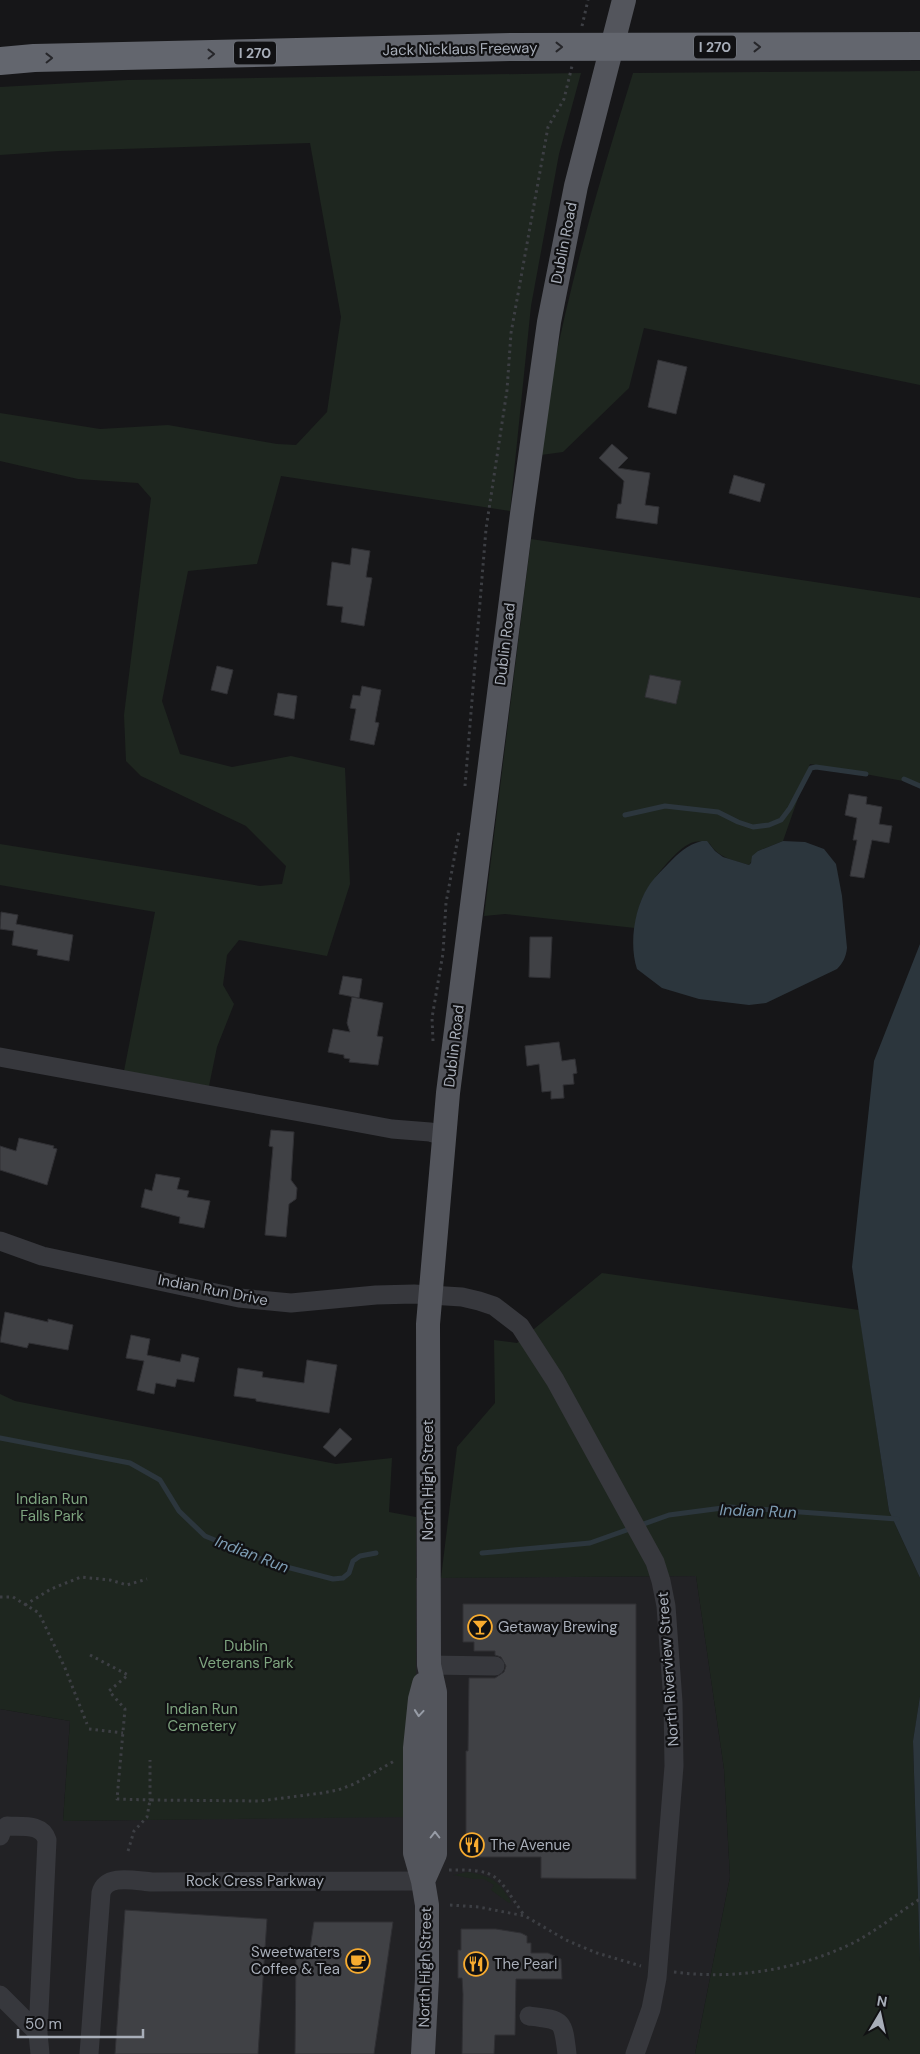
<svg xmlns="http://www.w3.org/2000/svg" width="920" height="2054" font-family="'DM Sans',sans-serif">
<rect width="100%" height="100%" fill="#161618"/>
<!-- built -->
<path fill="#222225" d="M696,1576L724,1769L730,1877L695,2054H0V1709L70,1721L63,1821L416,1816V1578Z"/>
<!-- green -->
<path fill="#1e261f" d="M920,71V385L644,328L629,388L563,452L541,455C545,429 547,402 552,376C572,273 602,173 633,73Z
M581,73L559,154L531,306L510,511L281,476L257,564L188,571L162,701L180,754L232,767L291,756L345,768L350,884L327,956L239,940L227,955L223,985L234,1004L217,1047L209,1086L124,1071L155,912L0,885V844L260,886L282,884L286,866L246,826L141,776L126,761L124,715L151,498L138,483L78,479L0,461V413L100,429L168,425L277,444L296,445L327,412L341,317L310,143L59,151L0,155V87L127,80Z
M531,539L920,598V784L810,764L783,841L758,851L749,865C733,860 719,858 710,844C703,841 698,841 691,843C676,849 652,880 644,895C639,904 636,917 635,928L505,914L484,916Z
M602,1273L859,1310L889,1511L920,1578V1696L913,1742L920,1961V2054H695L730,1877L724,1769L696,1576L441,1578L457,1447L495,1403L494,1340L517,1343Z
M0,1394L15,1401L336,1464L392,1458L389,1512L416,1517V1817L63,1821L70,1721L0,1709Z
M467,1872C490,1875 500,1881 511,1902L509,1903L491,1890L494,1885L484,1879H474L453,1875Z"/>
<!-- water -->
<path fill="#2c363d" d="M702,841H707L715,851L723,857L749,865L751,863L752,856L758,851L783,841L805,842L824,849L836,864L842,896L847,948C846,957 843,963 837,969L766,1003L749,1005L699,999L662,988L637,969C629,945 634,909 648,887C653,879 661,871 668,864C679,853 686,845 702,841Z
M920,944V1578L889,1511L852,1267L874,1061Z
M920,1696V1961L913,1741Z"/>
<g fill="none" stroke-linecap="round" stroke-linejoin="round">
<!-- stream -->
<path stroke="#2c363d" stroke-width="5" d="M904,779L920,786
M625,815L665,806L718,812L738,822L753,827L769,825L781,820L790,808L811,768L816,767L866,774
M0,1438L130,1463L160,1480L179,1511L205,1536L271,1563L333,1579L343,1578L349,1573L353,1561L360,1556L376,1553
M482,1553L590,1543L669,1515L730,1507L897,1519"/>
</g>
<!-- building -->
<path fill="#404145" stroke="#303034" d="M658,360L687,367L676,414L648,407Z
M612,444L628,458L618,468L650,473L645,505L659,507L657,524L616,518L618,504H621L624,481L599,458Z
M734,475L765,484L760,502L729,493Z
M352,548L370,551L366,577L372,578L364,626L341,622L343,607L327,605L332,562L350,565Z
M217,666L233,670L227,694L211,690Z
M650,675L681,681L676,704L645,697Z
M362,686L381,690L375,722L379,723L374,745L350,740L356,709L350,708L353,695L360,696Z
M278,693L297,696L294,719L274,715Z
M849,794L867,797L866,804L882,807L879,824L892,826L889,843L872,840L864,878L850,876L857,840H853L857,818L845,815Z
M1,912L18,915L16,924L73,935L69,961L37,955L38,950L12,945L14,931L0,929Z
M530,937H552L550,978L529,977Z
M343,976L362,979L359,998L339,994Z
M352,997L383,1003L377,1036L383,1037L378,1065L349,1062L350,1059L344,1058V1055L328,1052L333,1029L350,1032L347,1023Z
M559,1042L562,1061L575,1059L577,1073L573,1074L574,1084L563,1085L564,1098L551,1099V1091L542,1092L539,1064L527,1066L525,1046Z
M271,1130L294,1132L291,1180L297,1188L296,1199L289,1204L286,1237L265,1235L273,1147L269,1146Z
M19,1138L54,1146L53,1148L57,1149L47,1185L0,1170V1146L16,1151Z
M156,1174L180,1178L177,1189L189,1191L187,1197L210,1201L204,1228L179,1223L180,1217L141,1207L145,1189L152,1191Z
M5,1312L48,1322V1319L73,1325L68,1350L29,1343L27,1348L0,1342Z
M131,1335L150,1339L147,1355L180,1362L182,1354L199,1358L194,1382L177,1379L175,1387L156,1383L154,1394L137,1390L144,1361L126,1358Z
M307,1360L337,1365L329,1413L256,1401V1399L234,1396L238,1368L263,1372L262,1377L304,1383Z
M340,1428L352,1439L335,1457L323,1447Z
M463,1604H636V1879L541,1878V1857H466V1751H468L469,1678H495L504,1672L506,1666L501,1657L495,1655V1651H474V1642H463Z
M125,1910L267,1919L258,2054H115Z
M314,1922H393L374,2054H295L296,1948H310Z
M461,1929H496L521,1933L527,1936V1943H531V1953H548L561,1959L562,1979H516L515,2035H495L494,2054H462L463,1994L462,1978H458V1950H461Z"/>
<g fill="none" stroke-linecap="round" stroke-linejoin="round">
<!-- path -->
<path stroke="#3d3f44" stroke-width="3" stroke-dasharray="2.5 4" stroke-linecap="butt" d="M582,26L588,0
M465,786L486,529L507,390L511,333L548,127L564,99L572,66
M433,1041L432,1018L443,953L446,903L459,832
M0,1597H13L39,1613L65,1668L87,1724
M25,1605L51,1589L81,1577L110,1580L127,1585L147,1579
M90,1655L128,1675L109,1691L125,1709L117,1799L150,1800V1760
M89,1729L123,1733
M128,1851L134,1831L147,1817L150,1800L260,1801L322,1793L338,1790L354,1784L396,1760
M449,1870C501,1869 496,1876 524,1915
M450,1905L479,1907L525,1916L566,1940L597,1953L641,1966
M674,1972C735,1980 797,1970 853,1943C876,1931 898,1913 920,1899"/>
<!-- minor -->
<path stroke="#37383d" stroke-width="19" d="M0,1057L322,1116L392,1129L430,1132L444,1136
M0,1241L42,1256L239,1298L291,1303L376,1295L414,1294L462,1297L479,1301L494,1306L520,1326L555,1380L655,1562L661,1581L666,1606L673,1702L674,1766L657,1978L651,2009L635,2054
M429,1665L495,1666
M0,1836L2,1830L7,1826C22,1827 42,1823 47,1840L38,2033L40,2054
M0,1995L38,2033
M529,2016C563,2020 563,2019 567,2054
M89,2054L101,1893C106,1873 136,1881 152,1882L423,1881"/>
<!-- major -->
<path stroke="#53555c" stroke-width="24" d="M423,1881L435,1854V1692L429,1665L428,1324L448,1093L522,514L549,322L576,186L624,0
M423,2054L427,1979V1905L423,1881L415,1853V1748L420,1699L424,1684"/>
<!-- highway -->
<path stroke="#63666e" stroke-width="28" d="M0,61L34,58L511,47L920,46"/>
</g>
<!-- one-way arrows -->
<defs><path id="oneway-chevron" d="M-2-3.5L2.5 0L-2 3.5" fill="none" stroke-width="1.6" stroke-linecap="round" stroke-linejoin="round" transform="scale(1.25)"/></defs>
<g stroke="#26262a">
<use href="#oneway-chevron" transform="translate(559 47)"/>
<use href="#oneway-chevron" transform="translate(757 47)"/>
<use href="#oneway-chevron" transform="translate(211 54) rotate(-1)"/>
<use href="#oneway-chevron" transform="translate(49 58) rotate(-1)"/>
</g>
<g stroke="#979ca6">
<use href="#oneway-chevron" transform="translate(419 1713) rotate(95)"/>
<use href="#oneway-chevron" transform="translate(435 1835) rotate(-90)"/>
</g>
<!-- icons -->
<defs>
<g id="bar-ring" transform="scale(1.25)"><circle r="9.5" fill="#111113" stroke="#f7ab2f" stroke-width="1.5"/><path d="M-6-5H6L.8 .8V4.5H3.5V6h-7V4.5H-.8V.8Z" fill="#f7ab2f"/></g>
<g id="restaurant-ring" transform="scale(1.25)"><circle r="9.5" fill="#111113" stroke="#f7ab2f" stroke-width="1.5"/><path d="M-5-6h1v4h1v-4h1v4h1v-4h1v5L-1.5 .5V6h-2V.5L-5-1ZM5-6V6H3V1.5H1.5Q1.5-4 5-6Z" fill="#f7ab2f"/></g>
<g id="cafe-ring" transform="scale(1.25)"><circle r="9.5" fill="#111113" stroke="#f7ab2f" stroke-width="1.5"/><path d="M-5.5-4.5H6V0H3Q3 3.5 0 3.5H-2.5Q-5.5 3.5-5.5 0ZM3-3.2v2h1.7v-2ZM-6 4.5H4V6H-6Z" fill="#f7ab2f"/></g>
</defs>
<g fill-rule="evenodd">
<use href="#bar-ring" x="480" y="1627"/>
<use href="#restaurant-ring" x="472" y="1845"/>
<use href="#cafe-ring" x="358" y="1961"/>
<use href="#restaurant-ring" x="476" y="1964"/>
</g>
<g text-anchor="middle" dominant-baseline="central" stroke-width="4.5" stroke-linejoin="round" paint-order="stroke">
<!-- shield labels -->
<g fill="#111113" stroke="#7b7f87" stroke-width="1">
<rect x="694" y="35.5" width="42" height="23" rx="4"/>
<rect x="234" y="41.5" width="42" height="23" rx="4"/>
</g>
<g font-size="14" font-weight="bold" fill="#a8aeb9">
<text x="715" y="47">I 270</text>
<text x="255" y="53">I 270</text>
</g>
<!-- street labels -->
<g font-size="15" fill="#a8aeb9" stroke="#111113">
<text transform="translate(460 49) rotate(-1)">Jack Nicklaus Freeway</text>
<text transform="translate(564 243) rotate(-79)">Dublin Road</text>
<text transform="translate(505 644) rotate(-83)">Dublin Road</text>
<text transform="translate(454 1046) rotate(-83)">Dublin Road</text>
<text transform="translate(213 1290) rotate(11)">Indian Run Drive</text>
<text transform="translate(428 1480) rotate(-90)">North High Street</text>
<text transform="translate(668 1669) rotate(-94)">North Riverview Street</text>
<text x="255" y="1881">Rock Cress Parkway</text>
<text transform="translate(425 1967) rotate(-89)">North High Street</text>
</g>
<!-- park labels -->
<g font-size="15" fill="#7ea47f" stroke="#111113">
<text x="52" y="1499">Indian Run<tspan x="52" dy="17">Falls Park</tspan></text>
<text x="246" y="1646">Dublin<tspan x="246" dy="17">Veterans Park</tspan></text>
<text x="202" y="1709">Indian Run<tspan x="202" dy="17">Cemetery</tspan></text>
</g>
<!-- poi labels -->
<g font-size="15" fill="#a8aeb9" stroke="#111113" text-anchor="start">
<text x="498" y="1627">Getaway Brewing</text>
<text x="490" y="1845">The Avenue</text>
<text x="340" y="1952" text-anchor="end">Sweetwaters<tspan x="340" dy="17">Coffee &amp; Tea</tspan></text>
<text x="494" y="1964">The Pearl</text>
</g>
<!-- water labels -->
<g font-size="16" font-style="italic" fill="#7e9db4" stroke="#111113">
<text transform="translate(758 1511) rotate(2)">Indian Run</text>
<text transform="translate(252 1554) rotate(21)">Indian Run</text>
</g>
</g>
<!-- north arrow -->
<g transform="translate(880 2014) rotate(9)" stroke="#111113" stroke-width="4" paint-order="stroke">
<path d="M0-4L9 19L0 12L-9 19Z" fill="#a8aeb9"/>
<text y="-8" font-size="14" font-weight="bold" text-anchor="middle" fill="#a8aeb9">N</text>
</g>
<!-- scale -->
<path d="M18 2029v8h125v-8" fill="none" stroke="#a8aeb9" stroke-width="2.5"/>
<text x="25" y="2029" font-size="15" fill="#a8aeb9" stroke="#111113" stroke-width="4" paint-order="stroke">50 m</text>
</svg>
